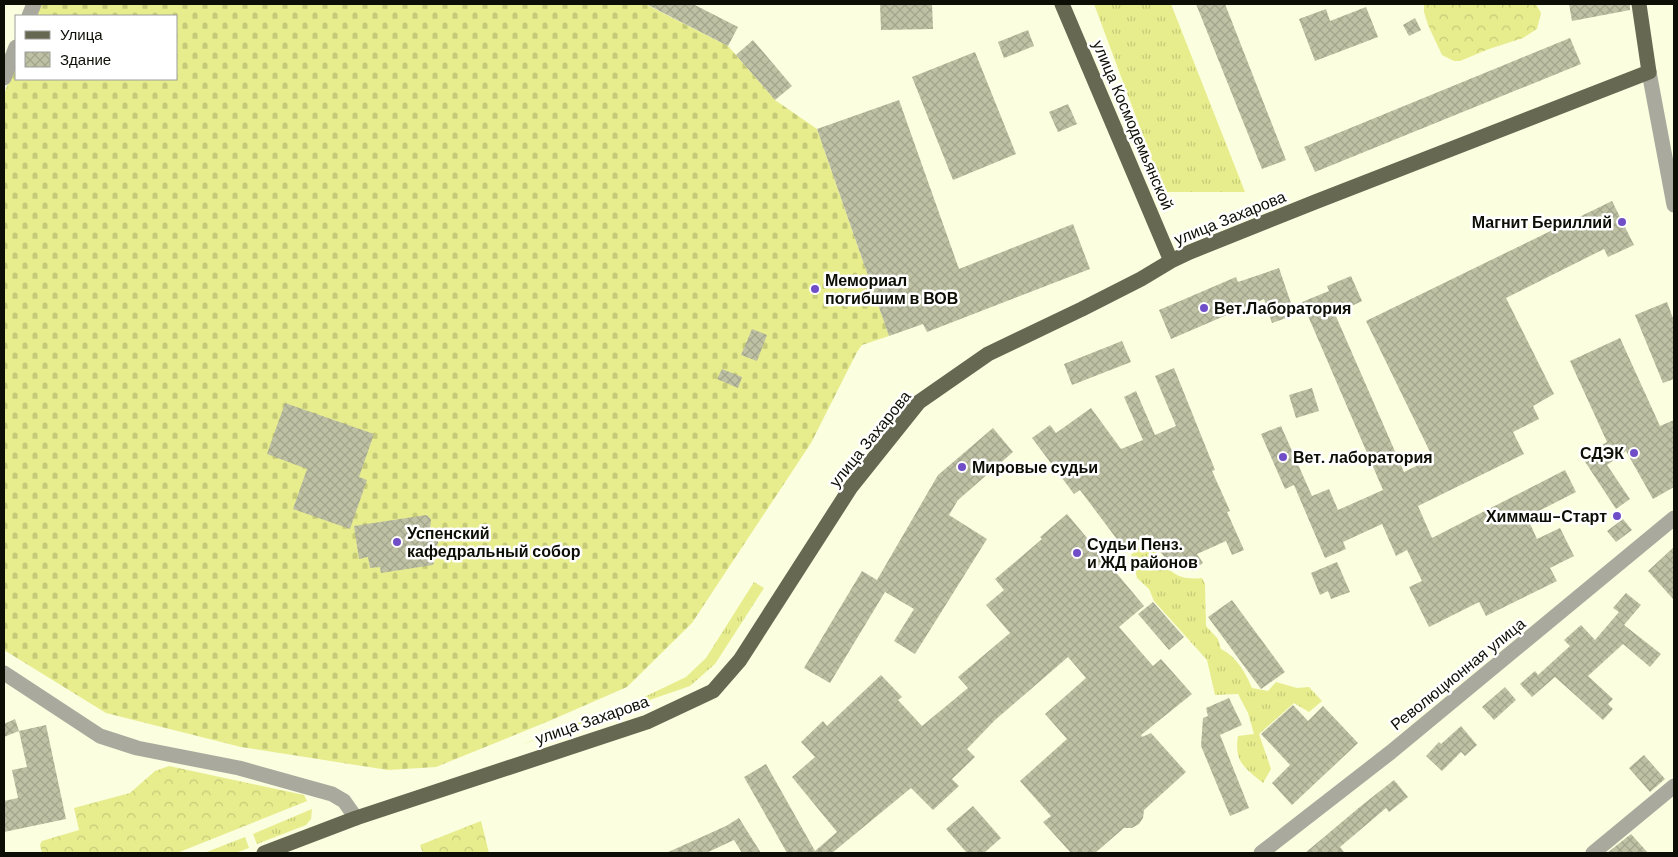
<svg xmlns="http://www.w3.org/2000/svg" width="1678" height="857" font-family="'DM Sans',sans-serif">
<defs>
<pattern id="grass-tufts" width="24" height="20" patternUnits="userSpaceOnUse" patternTransform="scale(1.25)"><rect width="24" height="20" fill="#e7ed8d"/><path d="M3 7l-1-3M5 7V3M7 7l1-3M15 17l-1-3M17 17v-4M19 17l1-3" fill="none" stroke="#c5ca78"/></pattern>
<pattern id="forest-crowns" width="20" height="18" patternUnits="userSpaceOnUse" patternTransform="scale(1.25)"><rect width="20" height="18" fill="#e7ed8d"/><path d="M2 6a3 3 0 1 1 6 0M12 15a3 3 0 1 1 6 0" fill="none" stroke="#c5ca78"/></pattern>
<pattern id="cemetery-stones" width="16" height="16" patternUnits="userSpaceOnUse" patternTransform="scale(1.25)"><rect width="16" height="16" fill="#e7ed8d"/><path d="M2 7V4a2 2 0 0 1 4 0v3zM10 15v-3a2 2 0 0 1 4 0v3z" fill="#c5ca78"/></pattern>
<pattern id="building-cross-hatch" width="8" height="8" patternUnits="userSpaceOnUse" patternTransform="scale(1.25)"><rect width="8" height="8" fill="#bec1a3"/><path d="M0 0l8 8M0 8l8-8" fill="none" stroke="#a2a58b"/></pattern>
</defs>
<rect width="100%" height="100%" fill="#fbfedf"/>
<!-- grass -->
<path fill="url(#grass-tufts)" d="M1094,4H1171L1245,192H1164Z
M1148,539C1165,563 1169,582 1202,578L1205,584L1206,626L1218,639L1221,649C1237,657 1245,672 1252,688L1268,691L1276,682L1297,688L1309,687L1322,701L1309,712L1294,703L1259,734L1271,769L1263,783C1244,767 1234,762 1238,736L1254,734L1248,713L1238,694L1215,695L1207,660L1154,601L1149,589L1137,578L1131,555Z
M754,582L764,588L715,664L690,686L520,745L640,699L686,677L706,658Z
M312,809L311,819L306,825L257,844L253,834Z
M245,837L249,848L235,853H204Z"/>
<!-- forest -->
<path fill="url(#forest-crowns)" d="M1424,4H1536L1541,13L1537,29L1523,38L1489,49L1460,61H1454L1442,55L1428,25L1424,12Z
M169,766L304,795L307,801L177,853H42L40,845L42,841L79,830L74,808L130,793L155,771Z
M481,821L489,853H423L420,845Z"/>
<!-- cemetery -->
<path fill="url(#cemetery-stones)" d="M40,4H645L728,46L775,100L817,129L889,336L862,345L857,352L811,443L692,623L627,687L549,721L436,767L388,770L241,747L106,713L4,650V94L16,63V79H176V16H35Z"/>
<!-- building -->
<path fill="url(#building-cross-hatch)" d="M646,4H693L738,27L728,46Z
M880,4H932L933,29L881,30Z
M1196,4H1225L1286,160L1262,169Z
M1569,4H1630V10L1572,21Z
M1366,7L1378,37L1315,61L1299,19L1326,9L1330,21Z
M1415,18L1421,30L1409,36L1403,25Z
M1028,30L1034,46L1004,58L998,42Z
M1570,38L1581,64L1315,172L1304,147Z
M753,40L792,86L775,100L736,55Z
M975,52L1016,154L953,180L912,77Z
M899,100L959,269L1073,224L1090,269L927,332L923,324L889,336L817,129Z
M1068,104L1077,124L1058,132L1049,112Z
M1612,201L1634,245L1608,257L1604,249L1506,298L1554,394L1533,406L1539,419L1513,432L1524,454L1418,506L1432,538L1565,470L1576,492L1527,517L1537,539L1560,528L1574,556L1550,568L1557,581L1486,616L1479,602L1429,627L1409,587L1422,581L1407,550L1396,556L1382,524L1343,542L1346,549L1325,558L1294,485L1285,489L1261,434L1281,426L1312,496L1329,489L1338,510L1383,490L1302,302L1329,291L1327,286L1351,276L1362,301L1335,314L1404,472L1433,458L1366,321Z
M1279,268L1295,315L1272,323L1264,299L1171,339L1159,310L1236,277L1238,282Z
M1667,302L1674,321V379L1663,383L1635,315Z
M752,329L767,335L757,361L741,355Z
M1620,338L1660,426L1674,420V487L1653,499L1626,451L1607,465L1630,499L1616,509L1582,457L1607,442L1570,361Z
M1122,341L1131,362L1072,385L1064,364Z
M1174,368L1215,470L1212,471L1230,511L1227,512L1244,550L1232,555L1226,541L1197,554L1203,563L1192,571L1185,561L1174,570L1147,534L1125,550L1080,490L1074,494L1032,438L1050,425L1056,433L1091,408L1121,449L1143,440L1124,397L1136,391L1155,435L1176,426L1155,376Z
M722,369L742,377L738,388L717,379Z
M1312,388L1319,411L1296,418L1289,395Z
M285,403L374,434L359,477L367,480L350,529L293,509L307,469L267,454Z
M993,428L1013,452L958,500L949,515L987,539L915,654L894,641L914,609L885,592L830,683L804,668L862,571L877,580L938,475Z
M1067,514L1144,606L1119,627L1153,666L1161,659L1192,694L1141,735L1142,737L1151,733L1186,772L1144,810L1143,818L1139,824L1132,828H1124L1095,853H1071L1043,822L1051,816L1020,781L1067,739L1045,714L1086,678L1068,657L995,720L967,749L975,757L952,779L959,786L933,810L911,788L832,853H787L744,777L766,764L815,851L837,832L792,777L815,757L801,742L823,721L827,726L881,675L902,697L898,700L922,726L968,688L958,677L1010,633L986,605L1004,590L995,579L1042,539L1040,537Z
M426,515L429,517L431,520L430,529L436,534L438,539V544L432,553L435,558L433,565L381,573L380,567L370,568L368,557L359,559L354,526Z
M1623,519L1632,530L1616,542L1607,531Z
M1674,547V600L1648,571Z
M1337,562L1350,592L1331,599L1328,591L1320,595L1311,573Z
M1626,593L1641,605L1624,625L1661,654L1650,667L1623,644L1588,676L1613,699L1608,704L1613,709L1603,720L1555,677L1532,697L1520,684L1535,671L1538,675L1570,646L1564,640L1581,625L1595,640L1619,612L1613,608Z
M1232,600L1285,672L1261,689L1208,617Z
M1153,602L1184,637L1169,650L1138,614Z
M1505,687L1516,700L1494,720L1482,707Z
M1229,698L1242,725L1220,735L1249,808L1230,816L1201,746L1203,718L1208,716L1206,708Z
M1293,705L1308,721L1323,706L1358,743L1292,805L1272,783L1290,765L1261,734Z
M15,719L19,731L4,737V724Z
M46,725L66,819L4,832V801L18,798L12,770L27,767L19,731Z
M1461,726L1477,745L1465,756L1461,752L1442,771L1426,756L1439,742L1441,744Z
M1644,755L1665,779L1650,792L1629,768Z
M1394,780L1408,797L1389,812L1386,808L1340,847L1345,853H1305L1361,806Z
M973,806L1001,838L984,853H967L946,829Z
M739,818L761,853H742L734,840L706,853H666L726,826Z
M1631,834L1648,853H1607Z"/>
<g fill="none" stroke-linecap="round" stroke-linejoin="round">
<!-- minor -->
<path stroke="#a9aa9d" stroke-width="15" d="M29,16L34,4
M1649,72L1674,205
M4,78L16,47
M4,673L100,736L137,748L239,768L332,794L344,801L356,818
M1261,853L1391,752L1674,518
M1593,853L1674,786"/>
<!-- major -->
<path stroke="#666851" stroke-width="15" d="M1062,4L1171,261
M264,853L356,818L647,722L713,691L740,660L851,487L919,402L988,354L1082,309L1141,279L1171,261L1190,252L1315,202L1649,72L1639,4"/>
</g>
<!-- markers -->
<g fill="#704ec8" stroke="#fff" stroke-width="2">
<circle cx="1622" cy="222" r="5"/>
<circle cx="815" cy="289" r="5"/>
<circle cx="1204" cy="308" r="5"/>
<circle cx="1634" cy="453" r="5"/>
<circle cx="1283" cy="457" r="5"/>
<circle cx="962" cy="467" r="5"/>
<circle cx="1617" cy="516" r="5"/>
<circle cx="397" cy="542" r="5"/>
<circle cx="1077" cy="553" r="5"/>
</g>
<g text-anchor="middle" dominant-baseline="central" stroke-width="5" stroke-linejoin="round" paint-order="stroke">
<!-- street labels -->
<g font-size="16" fill="#0d0e05" stroke="#fff">
<text transform="translate(1133 125) rotate(67)">улица Космодемьянской</text>
<text transform="translate(1230 218) rotate(-22)">улица Захарова</text>
<text transform="translate(870 439) rotate(-51)">улица Захарова</text>
<text transform="translate(1458 674) rotate(-39)">Революционная улица</text>
<text transform="translate(592 720) rotate(-19)">улица Захарова</text>
</g>
<!-- poi labels -->
<g font-size="16" font-weight="bold" fill="#0d0e05" stroke="#fff" text-anchor="start">
<text x="1612" y="222" text-anchor="end">Магнит Бериллий</text>
<text x="825" y="280">Мемориал<tspan x="825" dy="18">погибшим в ВОВ</tspan></text>
<text x="1214" y="308">Вет.Лаборатория</text>
<text x="1624" y="453" text-anchor="end">СДЭК</text>
<text x="1293" y="457">Вет. лаборатория</text>
<text x="972" y="467">Мировые судьи</text>
<text x="1607" y="516" text-anchor="end">Химмаш-Старт</text>
<text x="407" y="533">Успенский<tspan x="407" dy="18">кафедральный собор</tspan></text>
<text x="1087" y="544">Судьи Пенз.<tspan x="1087" dy="18">и ЖД районов</tspan></text>
</g>
</g>
<!-- border -->
<rect width="1678" height="857" fill="none" stroke="#0d0e05" stroke-width="10"/>
<!-- legend -->
<rect x="15" y="15" width="162" height="65" fill="#ffffff" stroke="#9e9f9b"/>
<rect x="25" y="31" width="25" height="8" fill="#666851" stroke="#9e9f9b"/>
<text x="60" y="40" font-size="15" fill="#0d0e05">Улица</text>
<rect x="25" y="52" width="25" height="15" fill="url(#building-cross-hatch)" stroke="#9e9f9b"/>
<text x="60" y="65" font-size="15" fill="#0d0e05">Здание</text>
</svg>
